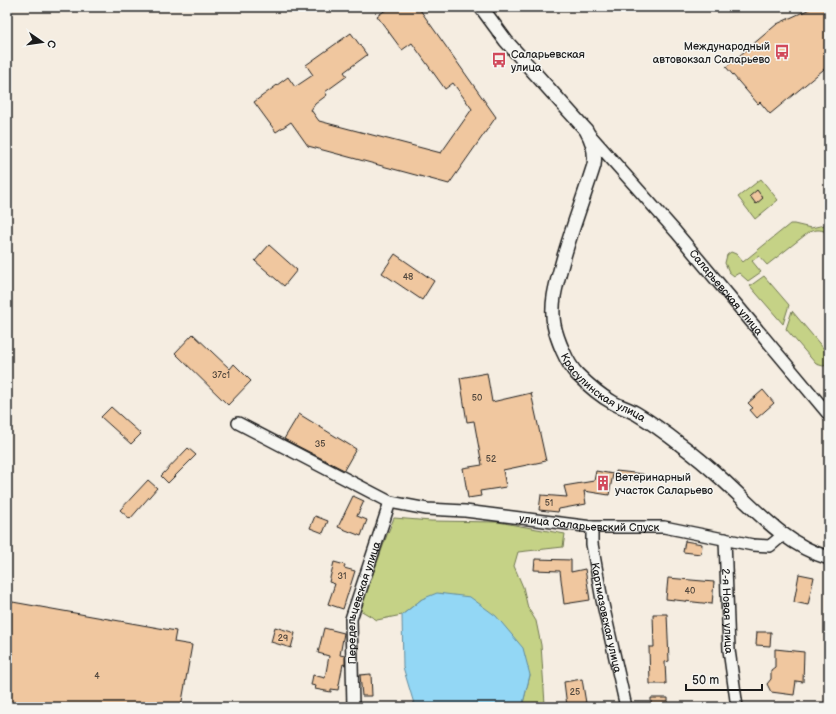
<svg xmlns="http://www.w3.org/2000/svg" width="836" height="714" font-family="'Balsamiq Sans',sans-serif">
<rect width="100%" height="100%" fill="#f5ede1"/>
<filter id="ink" filterUnits="userSpaceOnUse"><feTurbulence type="fractalNoise" baseFrequency=".025" numOctaves="2"/><feDisplacementMap in="SourceGraphic" scale="8" xChannelSelector="R" yChannelSelector="G"/><feConvolveMatrix kernelMatrix="1 2 1 2 8 2 1 2 1" color-interpolation-filters="sRGB"/></filter>
<g filter="url(#ink)">
<!-- green -->
<path fill="#c5d286" stroke="#707751" d="M761,179L778,200L755,219L738,197Z
M790,224H794L811,228L829,224V234C822,229 817,229 809,232L767,265L759,256L752,261L761,272L748,281L739,273L734,276L729,272L725,263L727,255L731,252L736,254L743,262Z
M764,276L789,305L783,324L750,286Z
M792,311L829,355L828,365L823,366L816,364L786,329Z
M394,518L431,521L498,522L565,534L563,547L518,552L514,566L523,587L528,608L536,621L541,645L545,704L543,707H522L530,675L422,599L402,615L377,620L360,610L387,535Z"/>
<!-- water -->
<path fill="#93d7f5" stroke="#638c9e" d="M437,593L470,597L496,616L523,648L530,675L522,707H415L403,667L402,615L422,599Z"/>
<!-- building -->
<path fill="#f0c79f" stroke="#1c1c1c" d="M390,7H418L496,117L449,184L308,146L291,122L276,132L254,102L288,77L295,87L313,75L306,65L351,33L367,55L344,72L347,76L325,92L327,95L315,104L311,110L319,121L441,153L472,109L453,83L445,89L412,43L402,50L377,16Z
M814,7H829V65L770,114L760,102L758,104L726,67L777,24Z
M757,190L763,198L756,204L750,196Z
M269,245L297,270L284,286L255,261Z
M395,254L434,281L422,300L382,273Z
M193,334L230,369L234,364L251,381L228,405L175,353Z
M487,373L492,402L531,393L546,461L503,470L506,487L480,491L481,496L468,498L463,468L482,465L474,421L467,422L460,378Z
M763,390L774,403L757,418L750,410L753,408L748,403Z
M111,407L141,434L131,444L101,417Z
M299,414L356,449L344,470L284,439Z
M188,448L196,455L168,483L161,476Z
M596,471L613,474L609,495L584,491L586,504L559,509L558,512L539,510L541,495L567,497L564,486L594,481Z
M616,471L643,474L642,481L616,478Z
M148,480L157,488L130,519L120,510Z
M353,496L364,501L357,516L367,520L361,536L338,527Z
M315,516L328,521L323,533L310,528Z
M685,541L702,544L701,554L683,552Z
M535,559L571,560V572L585,569L590,600L564,604L560,571L534,570Z
M334,562L345,565L344,568L355,571L343,609L328,604L335,584L329,582Z
M799,574L814,577L808,605L794,602Z
M668,578L714,582L712,604L666,599Z
M7,601L176,631L174,642L192,645L181,707H7Z
M653,614H667L669,661L665,662L666,684H650L649,647H654Z
M275,627L295,633L291,648L271,642Z
M324,628L344,633L340,655L345,656V665L343,664L338,690L331,689V692L315,689L316,686L311,685L313,675L325,678L329,656L318,653Z
M757,632H771L770,646L756,645Z
M775,649L804,652L803,682L796,681L794,695L771,692L767,684L771,679V670L775,667Z
M371,674L372,696H362L360,675Z
M582,679L586,703L567,706L564,682Z
M651,698H668V707H651Z"/>
<g fill="none" stroke-linecap="round" stroke-linejoin="round">
<!-- minor casing -->
<g stroke="#1c1c1c" stroke-width="14">
<g id="minor">
<path id="s1" d="M590,135L676,232L829,415"/>
<path id="s2" d="M238,423L390,502L427,509L465,511L592,527H664L753,545L770,546L783,535"/>
<path id="s3" d="M592,527V544L602,600L626,707"/>
<path id="s4" d="M725,539L729,650L737,707"/>
<path id="s5" d="M353,707L351,619L390,502"/>
</g>
</g>
<!-- tertiary casing -->
<g stroke="#1c1c1c" stroke-width="16">
<g id="tertiary">
<path id="s6" d="M481,7L506,41L586,130C593,142 596,152 594,165C584,197 572,228 563,260C557,282 550,302 554,325C557,339 567,364 577,374C587,384 599,395 612,402C620,407 629,409 637,414C652,423 667,434 681,445C696,456 710,468 723,480C756,510 785,545 829,558"/>
</g>
</g>
<!-- minor -->
<use href="#minor" stroke="#f6f6f2" stroke-width="11"/>
<!-- tertiary -->
<use href="#tertiary" stroke="#f6f6f2" stroke-width="13"/>
</g>
</g>
<!-- icons -->
<defs>
<g id="bus-bare" transform="scale(1.2)"><path d="M-5-6H5V4H4V6H2V4H-2V6H-4V4H-5ZM-3.5-4V0h7V-4ZM-3.5 1.2v1.5H-2V1.2ZM2 1.2v1.5H3.5V1.2Z" fill="#d1495b" stroke="#f6f6f2" stroke-width="2.5" paint-order="stroke"/></g>
<g id="building-bare" transform="scale(1.2)"><path d="M-4-6H4V6H1V3H-1V6H-4ZM-2.5-4.3h1.7v1.8h-1.7ZM.8-4.3h1.7v1.8H.8ZM-2.5-1h1.7V.8h-1.7ZM.8-1h1.7V.8H.8Z" fill="#d1495b" stroke="#f6f6f2" stroke-width="2.5" paint-order="stroke"/></g>
</defs>
<g fill-rule="evenodd">
<use href="#bus-bare" x="782" y="52"/>
<use href="#bus-bare" x="499" y="60"/>
<use href="#building-bare" x="603" y="483"/>
</g>
<g text-anchor="middle" dominant-baseline="central" stroke-width="3" stroke-linejoin="round" paint-order="stroke">
<!-- number labels -->
<g font-size="9" fill="#51473d">
<text x="408" y="277">48</text>
<text x="221" y="375">37с1</text>
<text x="477" y="398">50</text>
<text x="320" y="444">35</text>
<text x="491" y="459">52</text>
<text x="549" y="503">51</text>
<text x="342" y="576">31</text>
<text x="690" y="591">40</text>
<text x="283" y="638">29</text>
<text x="97" y="676">4</text>
<text x="575" y="692">25</text>
</g>
<!-- poi labels -->
<g font-size="11" fill="#1c1c1c" stroke="#f6f6f2" text-anchor="start">
<text x="770" y="46" text-anchor="end">Международный<tspan x="770" dy="13">автовокзал Саларьево</tspan></text>
<text x="511" y="54">Саларьевская<tspan x="511" dy="13">улица</tspan></text>
<text x="615" y="477">Ветеринарный<tspan x="615" dy="13">участок Саларьево</tspan></text>
</g>
<!-- street labels -->
<g font-size="11" fill="#1c1c1c" stroke="#f6f6f2">
<text stroke="none"><textPath href="#s1" startOffset="208">Саларьевская улица</textPath></text>
<text stroke="none"><textPath href="#s6" startOffset="448">Красулинская улица</textPath></text>
<text stroke="none"><textPath href="#s2" startOffset="372">улица Саларьевский Спуск</textPath></text>
<text stroke="none"><textPath href="#s5" startOffset="106">Передельцевская улица</textPath></text>
<text stroke="none"><textPath href="#s4" startOffset="72">2-я Новая улица</textPath></text>
<text stroke="none"><textPath href="#s3" startOffset="92">Картмазовская улица</textPath></text>
</g>
</g>
<!-- margin -->
<rect width="836" height="714" fill="none" stroke="#f6f6f2" stroke-width="24"/>
<rect x="12" y="12" width="812" height="690" fill="none" stroke="#1c1c1c" stroke-width="1.5" filter="url(#ink)"/>
<!-- north arrow -->
<g transform="translate(42 42) rotate(103)" stroke="#f6f6f2" stroke-width="3" paint-order="stroke">
<path d="M0-3L7 15L0 10L-7 15Z" fill="#1c1c1c"/>
<text y="-6" font-size="11" font-weight="bold" text-anchor="middle" fill="#1c1c1c">С</text>
</g>
<!-- scale -->
<path d="M686 684v6h76v-6" fill="none" stroke="#1c1c1c" stroke-width="2"/>
<text x="692" y="684" font-size="12" fill="#1c1c1c" stroke="#f6f6f2" stroke-width="3" paint-order="stroke">50 m</text>
</svg>
